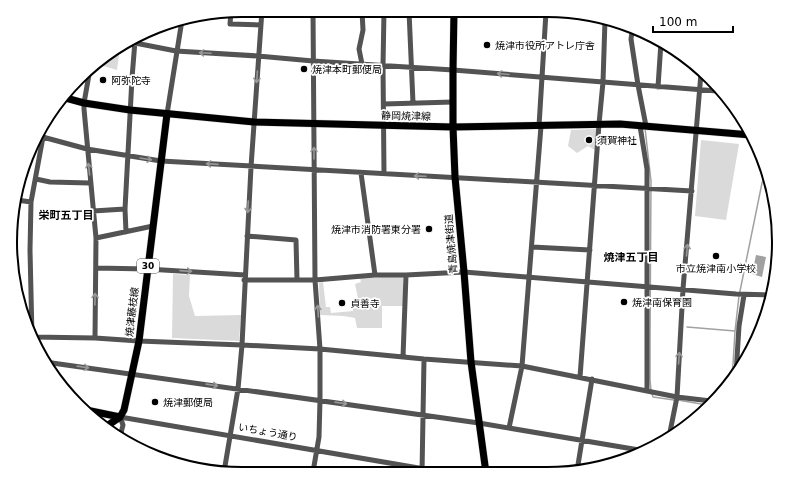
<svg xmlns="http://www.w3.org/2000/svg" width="789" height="484" font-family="'DejaVu Sans','Noto Sans JP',sans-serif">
<rect width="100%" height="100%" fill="#fff"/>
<!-- green -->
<path fill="#dadada" d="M108,54L119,55L117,70L100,65L103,57Z
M597,129L595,150L588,146L577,153L568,146L571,130Z
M701,140L739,144L726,220L695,216Z
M173,274L190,275L189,296L195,316L241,315L239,341L172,338Z
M383,277H403V306H382V328H357L355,318L344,316L320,315L319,283L323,282L326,307H330L331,313L353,311V304L359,303L355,284L361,282L360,278Z"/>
<!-- water -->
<path fill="#a1a1a1" d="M756,255L766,257L762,277L752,274Z"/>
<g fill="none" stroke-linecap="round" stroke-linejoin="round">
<!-- stream -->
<path stroke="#a1a1a1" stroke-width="1.5" d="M645,128L651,181L650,341V380L651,390
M687,327L735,331
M731,383L733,364L735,331L739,296L762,183L765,175
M652,394L653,397L674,400
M678,400L707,405"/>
<!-- major casing -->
<g stroke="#dbdbdb" stroke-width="8">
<path id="major" d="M454,11L453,70V127L455,177L464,272L471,362L486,473
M62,97L84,103L130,110L254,122L453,127L620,124L751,135
M86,410L120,417
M120,417L124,410L139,341L167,114
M104,428L120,417"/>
</g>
<!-- minor -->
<path stroke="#535353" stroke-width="5" d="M362,11L363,30L359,49L362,64
M409,11L413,103
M231,12L230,24L261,25
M631,26L632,32L631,39L638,85L646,126
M130,42L176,51L258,56L313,61L453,70L603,82L717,91
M90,69L84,103V109L96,238L95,338
M658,87L661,42
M384,104L453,102
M167,114L182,20
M539,126L546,12
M640,126L647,169V391
M39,136L87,149L161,161L692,191
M361,173L375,275
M384,174L383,66L384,11
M36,179L50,182L90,183
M17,200L31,202L43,137
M31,202L30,250L32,336
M93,211L125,209
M126,232L125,209L132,78L135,41
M247,236L296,240L297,280
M96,238L153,226
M532,247L590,250
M96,268L147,269L245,275
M244,280H315L375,275H406L464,272L588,282L736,294L772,295
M33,337L95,338L139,341L242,345L320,349L424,359L522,366L677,397L711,401
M403,357L406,275
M45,362L479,423L645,451
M736,374L739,326L744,295
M580,377L599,124L603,82L605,20
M509,428L522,366L541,126
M120,437L123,425L120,417L448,473
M669,437L677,397L683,289L701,73
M577,471L592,379
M224,472L238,389L242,345L251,167L262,10
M313,472L319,437L320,400V349L315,280L313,10
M422,473L424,359"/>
<!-- major -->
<use href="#major" stroke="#000" stroke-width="7"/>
</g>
<!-- one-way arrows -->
<defs><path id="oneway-shaft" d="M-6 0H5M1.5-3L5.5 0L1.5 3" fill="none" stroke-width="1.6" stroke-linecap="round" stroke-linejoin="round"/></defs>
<g stroke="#989898">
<use href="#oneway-shaft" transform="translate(205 53) rotate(-177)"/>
<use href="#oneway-shaft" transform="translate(503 74) rotate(-175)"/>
<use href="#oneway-shaft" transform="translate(257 77) rotate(94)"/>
<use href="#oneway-shaft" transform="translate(314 153) rotate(-90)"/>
<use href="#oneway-shaft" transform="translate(146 159) rotate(9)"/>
<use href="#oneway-shaft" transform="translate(212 164) rotate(-176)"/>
<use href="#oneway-shaft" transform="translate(89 169) rotate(-96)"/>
<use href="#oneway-shaft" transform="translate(420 176) rotate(-178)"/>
<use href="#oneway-shaft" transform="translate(248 207) rotate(93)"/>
<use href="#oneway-shaft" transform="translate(687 250) rotate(-85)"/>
<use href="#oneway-shaft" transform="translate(186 271) rotate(4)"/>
<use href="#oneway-shaft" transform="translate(95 299) rotate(-89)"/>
<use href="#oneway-shaft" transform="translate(318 311) rotate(-94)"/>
<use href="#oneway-shaft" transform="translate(679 358) rotate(-86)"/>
<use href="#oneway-shaft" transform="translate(83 367) rotate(8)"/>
<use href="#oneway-shaft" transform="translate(212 385) rotate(8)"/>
<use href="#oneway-shaft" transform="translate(341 403) rotate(8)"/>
</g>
<!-- markers -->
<g fill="#000" stroke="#fff" stroke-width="1.5">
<circle cx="487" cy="45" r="4"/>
<circle cx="304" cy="69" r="4"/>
<circle cx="103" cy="80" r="4"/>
<circle cx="589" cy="140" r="4"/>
<circle cx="429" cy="229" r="4"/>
<circle cx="716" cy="256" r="4"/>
<circle cx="624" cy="302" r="4"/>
<circle cx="342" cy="303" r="4"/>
<circle cx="155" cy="402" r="4"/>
</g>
<g text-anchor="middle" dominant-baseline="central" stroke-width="3.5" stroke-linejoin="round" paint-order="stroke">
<!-- shield labels -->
<rect fill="#fff" stroke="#4c4c4c" stroke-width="1" x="137" y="259" width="22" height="14" rx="3"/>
<g font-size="9" font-weight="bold" fill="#000">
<text x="148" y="266">30</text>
</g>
<!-- poi labels -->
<g font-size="10" fill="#000" stroke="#fff" text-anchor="start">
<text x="495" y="45">焼津市役所アトレ庁舎</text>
<text x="312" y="69">焼津本町郵便局</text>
<text x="111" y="80">阿弥陀寺</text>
<text x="597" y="140">須賀神社</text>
<text x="421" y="229" text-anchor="end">焼津市消防署東分署</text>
<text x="716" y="268" text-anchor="middle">市立焼津南小学校</text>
<text x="632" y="302">焼津南保育園</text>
<text x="350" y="303">貞善寺</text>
<text x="163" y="402">焼津郵便局</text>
</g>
<!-- street labels -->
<g font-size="10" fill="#000" stroke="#fff">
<text transform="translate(406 116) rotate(1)">静岡焼津線</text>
<text transform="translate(451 244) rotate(-95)">青島焼津街道</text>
<text transform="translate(132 312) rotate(-83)">焼津藤枝線</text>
<text transform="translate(268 432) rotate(10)">いちょう通り</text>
</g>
<!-- neighbourhood labels -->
<g font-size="11" font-weight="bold" fill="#000" stroke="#fff">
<text x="66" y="215">栄町五丁目</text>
<text x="631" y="257">焼津五丁目</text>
</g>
</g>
<!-- crop -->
<path d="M0 0H789V484H0ZM242 17H547A225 225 0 0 1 772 242V242A225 225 0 0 1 547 467H242A225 225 0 0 1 17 242V242A225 225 0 0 1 242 17Z" fill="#fff" fill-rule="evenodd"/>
<path fill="none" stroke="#000" stroke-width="2" d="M242 17H547A225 225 0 0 1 772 242V242A225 225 0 0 1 547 467H242A225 225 0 0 1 17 242V242A225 225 0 0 1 242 17Z"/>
<!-- scale -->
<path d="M653 26v6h80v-6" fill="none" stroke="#000000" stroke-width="2"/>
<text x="659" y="26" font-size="12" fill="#000000" stroke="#ffffff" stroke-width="3" paint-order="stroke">100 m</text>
</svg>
